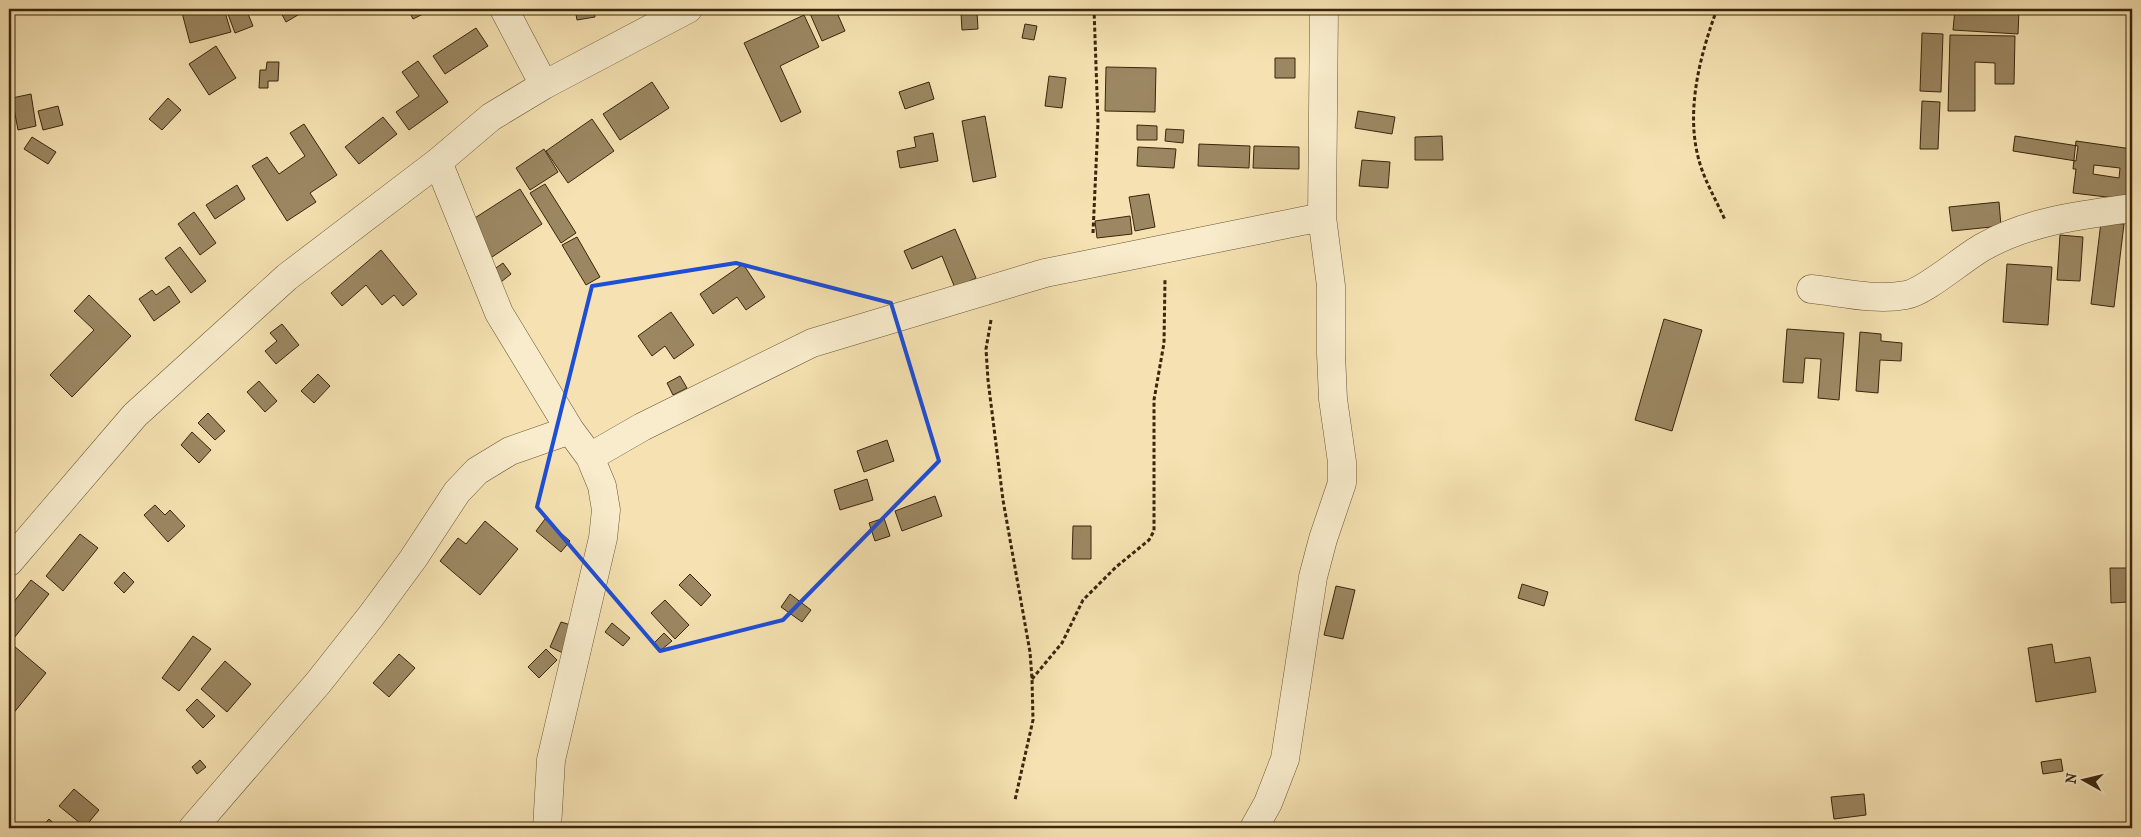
<svg xmlns="http://www.w3.org/2000/svg" width="2141" height="837" font-family="'IM FELL French Canon',serif">
<rect width="100%" height="100%" fill="#f5e1b1"/>
<filter id="stains"><feTurbulence type="fractalNoise" baseFrequency=".004" numOctaves="4"/><feColorMatrix values="0 0 0 0 .2 0 0 0 0 .09 0 0 0 0 .02 0 0 0 .5 -.17"/></filter>
<radialGradient id="worn" r=".72"><stop offset=".6" stop-color="#630" stop-opacity="0"/><stop offset="1" stop-color="#630" stop-opacity=".3"/></radialGradient>
<!-- building -->
<path fill="#9b8762" stroke="#39260c" fill-rule="evenodd" d="M181,9H224L231,32L190,43Z
M226,9H246L253,26L235,33Z
M279,9H301L303,12L286,22Z
M408,9H423L425,13L413,19Z
M575,9H594L595,17L577,20Z
M808,9H853L838,15L845,31L822,41Z
M1955,9L1995,11V9H2019L2018,34L1953,30Z
M2084,9H2104V11L2084,10Z
M977,12L978,29L962,30L961,13Z
M804,15L819,47L780,66L801,112L781,122L744,43Z
M1025,24L1037,26L1034,40L1022,38Z
M476,28L488,46L445,74L433,56Z
M1922,33L1943,34L1941,92L1920,91Z
M1950,35L2015,36L2014,84H1995V63L1975,62V111H1948Z
M216,46L236,78L209,95L189,64Z
M1275,58H1295V78H1275Z
M418,61L448,102L409,130L396,112L419,96L402,72Z
M267,62H279L278,81H268V88H259L260,70H266Z
M1106,67L1156,68L1155,112L1105,111Z
M1049,76L1066,78L1062,108L1045,106Z
M652,82L669,108L620,140L603,114Z
M929,82L934,99L905,109L899,92Z
M31,94L36,126L18,130L12,98Z
M168,98L181,110L162,130L149,119Z
M1922,101L1940,102L1938,149H1920Z
M58,106L63,125L43,130L38,111Z
M1358,111L1395,117L1392,134L1355,128Z
M985,116L996,177L973,182L962,121Z
M383,117L397,134L359,164L345,147Z
M592,119L614,151L568,183L546,151Z
M304,124L337,175L310,193L316,202L287,221L252,166L267,157L279,174L305,156L290,133Z
M1137,125L1157,126V140H1137Z
M1166,129L1184,130L1183,143L1165,141Z
M933,133L938,161L900,168L897,151L916,147L914,137Z
M1442,136L1443,160H1415V137Z
M2015,136L2078,146L2076,161L2013,151Z
M32,137L56,152L48,164L24,149Z
M2076,141L2132,149V200L2073,193L2076,169H2073ZM2094,165L2120,168L2119,178L2093,174Z
M1199,144L1250,146L1249,168L1198,166Z
M1254,146L1299,147V169L1253,168Z
M1138,147L1176,149L1174,168L1137,166Z
M544,149L558,172L530,190L516,168Z
M1362,160L1390,162L1388,188L1359,186Z
M545,184L576,233L561,243L530,193Z
M237,185L245,199L215,219L206,205Z
M520,189L542,224L489,259L467,223Z
M1149,194L1155,227L1135,231L1129,197Z
M1999,202L2001,226L1952,231L1949,207Z
M194,212L216,243L200,255L178,224Z
M1130,216L1132,234L1097,238L1095,221Z
M2101,222L2124,224L2114,307L2091,304Z
M955,229L976,278L955,288L942,256L912,269L904,251Z
M2060,235L2083,237L2080,281L2057,280Z
M577,237L600,277L586,285L562,245Z
M180,247L206,281L191,293L165,258Z
M381,250L417,294L403,306L394,295L382,305L366,285L342,306L331,293Z
M503,263L511,274L501,282L493,270Z
M743,264L765,297L746,310L737,297L713,314L700,294Z
M2007,264L2052,267L2048,325L2003,322Z
M169,286L180,302L154,321L139,299L152,290L156,295Z
M89,295L131,336L72,397L50,375L94,330L74,311Z
M671,312L694,345L674,359L665,346L652,356L638,336Z
M1664,319L1702,330L1672,431L1635,420Z
M282,324L299,345L276,364L265,351L277,341L270,333Z
M1787,329L1844,333L1839,400L1818,398L1821,359L1805,358L1803,383L1783,382Z
M1860,332L1881,334V341L1902,343L1901,361L1880,360L1878,393L1856,391Z
M318,374L330,386L314,403L301,391Z
M680,376L687,388L673,395L667,383Z
M259,381L277,401L265,412L247,392Z
M208,413L225,431L215,440L198,423Z
M192,432L211,450L199,463L181,445Z
M887,440L894,461L864,472L857,451Z
M867,479L873,500L840,510L834,490Z
M935,496L942,516L902,531L895,511Z
M155,505L165,515L170,510L185,526L168,542L144,515Z
M884,518L890,536L875,541L869,523Z
M545,519L570,541L561,552L536,531Z
M485,521L518,549L480,595L440,561L458,538L466,544Z
M1073,526H1091V559H1072Z
M80,534L98,548L63,591L46,576Z
M2110,568H2127L2128,602L2111,603Z
M124,572L134,582L124,593L114,583Z
M690,574L711,595L701,606L679,585Z
M31,580L49,594L14,638L9,633V608Z
M1522,584L1548,592L1544,606L1518,598Z
M1336,586L1355,590L1343,639L1324,635Z
M790,594L811,610L802,622L781,607Z
M665,600L689,625L675,639L651,613Z
M561,622L574,626L563,653L550,647Z
M612,623L630,638L623,646L605,632Z
M664,633L672,641L661,650L654,643Z
M193,636L211,649L179,691L162,678Z
M2052,644L2055,663L2090,657L2096,692L2036,702L2028,648Z
M14,646L46,673L12,715L9,712V652Z
M546,649L557,660L539,678L528,667Z
M399,654L415,668L389,697L373,683Z
M225,661L251,684L227,712L201,689Z
M197,699L215,716L203,728L186,710Z
M2061,759L2063,771L2043,774L2041,762Z
M200,760L206,767L197,774L192,767Z
M74,789L99,810L85,827L59,806Z
M1864,794L1866,815L1834,819L1831,797Z
M49,819L59,828H41Z"/>
<g fill="none" stroke-linecap="round" stroke-linejoin="round">
<!-- minor casing -->
<g stroke="#685535" stroke-width="29">
<path id="minor" d="M504,9L544,85
M438,162L499,313L570,430L590,457L602,486L606,510L603,538L551,760L547,828
M1811,289C1841,292 1875,301 1906,295C1925,292 1963,258 1983,247C2029,221 2080,215 2132,208
M590,457L642,427L812,343L1045,273L1322,217
M9,562L135,415L287,277L438,162L491,117L544,85L688,9
M193,828L318,683L371,616L413,559L457,492L477,471L510,451L570,430
M1254,828L1268,803L1285,759L1313,577L1323,539L1342,483V462L1333,399L1331,354V286L1322,217L1324,9"/>
</g>
<!-- path -->
<path stroke="#39260c" stroke-width="3" stroke-dasharray="4 2.5" stroke-linecap="butt" d="M1717,9C1699,58 1684,116 1701,167C1707,185 1717,202 1725,220
M1093,233L1098,122L1094,9
M991,320L986,349L988,380L1003,500L1030,652L1032,679L1033,720L1015,800
M1032,679L1062,643L1083,600L1116,567L1149,540L1154,531V400L1164,343L1165,279"/>
<!-- minor -->
<use href="#minor" stroke="#f8eccc" stroke-width="28"/>
</g>
<!-- marked area -->
<path fill="none" stroke="#1d4ed8" stroke-width="4" stroke-linejoin="round" d="M736,263L891,303L939,461L783,620L660,651L537,507L592,286Z"/>
<!-- margin -->
<rect width="2141" height="837" fill="none" stroke="#f5e1b1" stroke-width="30"/>
<rect x="10" y="10" width="2121" height="817" fill="none" stroke="#39260c" stroke-width="2.5"/>
<rect x="15" y="15" width="2111" height="807" fill="none" stroke="#39260c"/>
<!-- north arrow -->
<g transform="translate(2084 780) rotate(278)" stroke="#f8eccc" stroke-width="4" paint-order="stroke">
<path d="M0-4L9 19L0 12L-9 19Z" fill="#39260c"/>
<text y="-8" font-size="14" font-weight="bold" text-anchor="middle" fill="#39260c">N</text>
</g>
<rect width="100%" height="100%" filter="url(#stains)"/>
<rect width="100%" height="100%" fill="url(#worn)"/>
</svg>
